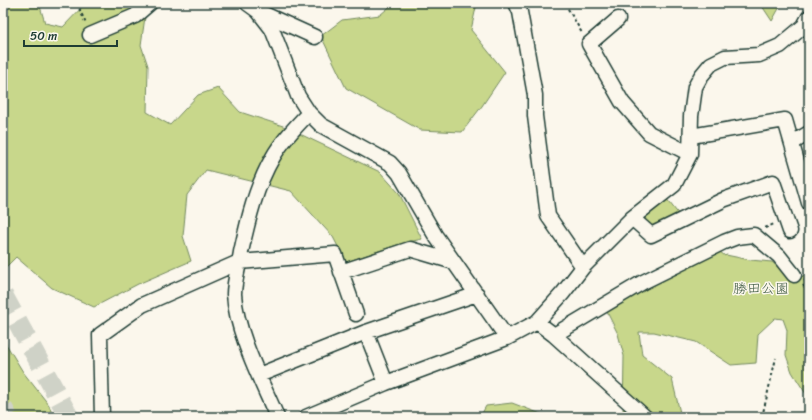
<svg xmlns="http://www.w3.org/2000/svg" width="812" height="420" font-family="Sriracha,'Klee One',sans-serif">
<rect width="100%" height="100%" fill="#fbf7ec"/>
<filter id="ink" filterUnits="userSpaceOnUse"><feTurbulence type="fractalNoise" baseFrequency=".025" numOctaves="2"/><feDisplacementMap in="SourceGraphic" scale="8" xChannelSelector="R" yChannelSelector="G"/><feConvolveMatrix kernelMatrix="1 2 1 2 8 2 1 2 1" color-interpolation-filters="sRGB"/></filter>
<g filter="url(#ink)">
<!-- green -->
<path fill="#c8d78b" stroke="#748a60" d="M3,3H39L45,23L63,27L86,3H147L141,45L148,66L147,112L170,125L198,95L218,88L240,112L283,126L380,172L399,193L422,239L400,244L346,262L333,237L291,191L206,170L187,195L183,236L191,261L138,284L94,307L52,288L16,257L3,270Z
M394,3H477L471,30L505,72L482,106L462,132L420,130L346,88L321,36L342,20L380,15Z
M760,3H782L772,21Z
M666,198L680,216L653,229L647,222L643,215Z
M719,251L725,256L726,255L750,260L772,262L796,282L809,271V417H804L806,394L792,372L786,355L787,330L783,319L775,318L758,334L756,363L731,365L696,342L654,332H639L642,355L672,379L681,417H623L624,356L618,334L606,310L670,274Z
M3,339L23,372L49,405L53,417H3Z
M512,403L549,417H480L486,406Z"/>
<g fill="none" stroke-linecap="round" stroke-linejoin="round">
<!-- highway-tunnel -->
<path stroke="#cfd2c7" stroke-width="20" stroke-dasharray="20 10" stroke-linecap="butt" d="M3,295L69,417
M3,408L8,417"/>
<!-- minor casing -->
<g stroke="#1f3d34" stroke-width="17">
<path id="minor" d="M247,3L258,11L272,29L298,96L309,113L321,125L390,163L399,173L435,235L507,338
M516,3L520,12L535,95V116L548,216L583,267
M260,12L315,37
M618,19L589,44L622,102L649,133L690,154
M90,35L135,16L150,3
M691,136L785,120L809,203
M792,143L809,133
M632,218L651,235L723,200L773,182L790,231
M341,272L410,249L454,262
M537,322L554,335L645,417
M366,332L386,383
M554,335L643,282L724,242L737,237L754,235L779,256L794,275
M259,375L366,332L477,294
M102,417L100,335L142,305L239,262L335,254L356,314
M277,417C262,382 236,332 234,294C234,282 239,265 241,252C248,220 256,186 273,157C282,141 296,126 309,113
M306,417L386,383L507,338L537,322L563,293L583,267L632,218L674,185L690,154L691,116L695,87L701,76L711,64L725,57L759,55L780,46L804,26L809,17"/>
</g>
<!-- path -->
<path stroke="#1f3d34" stroke-width="2" stroke-dasharray="3 3" stroke-linecap="butt" d="M77,3L86,24
M566,3L567,7L582,33
M765,228L774,224
M804,280L809,282
M803,285L809,293
M762,417L776,358"/>
<!-- minor -->
<use href="#minor" stroke="#fbf7ec" stroke-width="14"/>
</g>
</g>
<g text-anchor="middle" dominant-baseline="central" stroke-width="3" stroke-linejoin="round" paint-order="stroke">
<!-- park labels -->
<g font-size="14" fill="#415c45" stroke="#fbf7ec">
<text x="761" y="288">勝田公園</text>
</g>
</g>
<!-- margin -->
<rect width="812" height="420" fill="none" stroke="#fbf7ec" stroke-width="16"/>
<rect x="8" y="8" width="796" height="404" fill="none" stroke="#1f3d34" stroke-width="1.5" filter="url(#ink)"/>
<!-- scale -->
<path d="M24 40v6h93v-6" fill="none" stroke="#1f3d34" stroke-width="2"/>
<text x="30" y="40" font-size="12" fill="#1f3d34" stroke="#fbf7ec" stroke-width="3" paint-order="stroke">50 m</text>
</svg>
